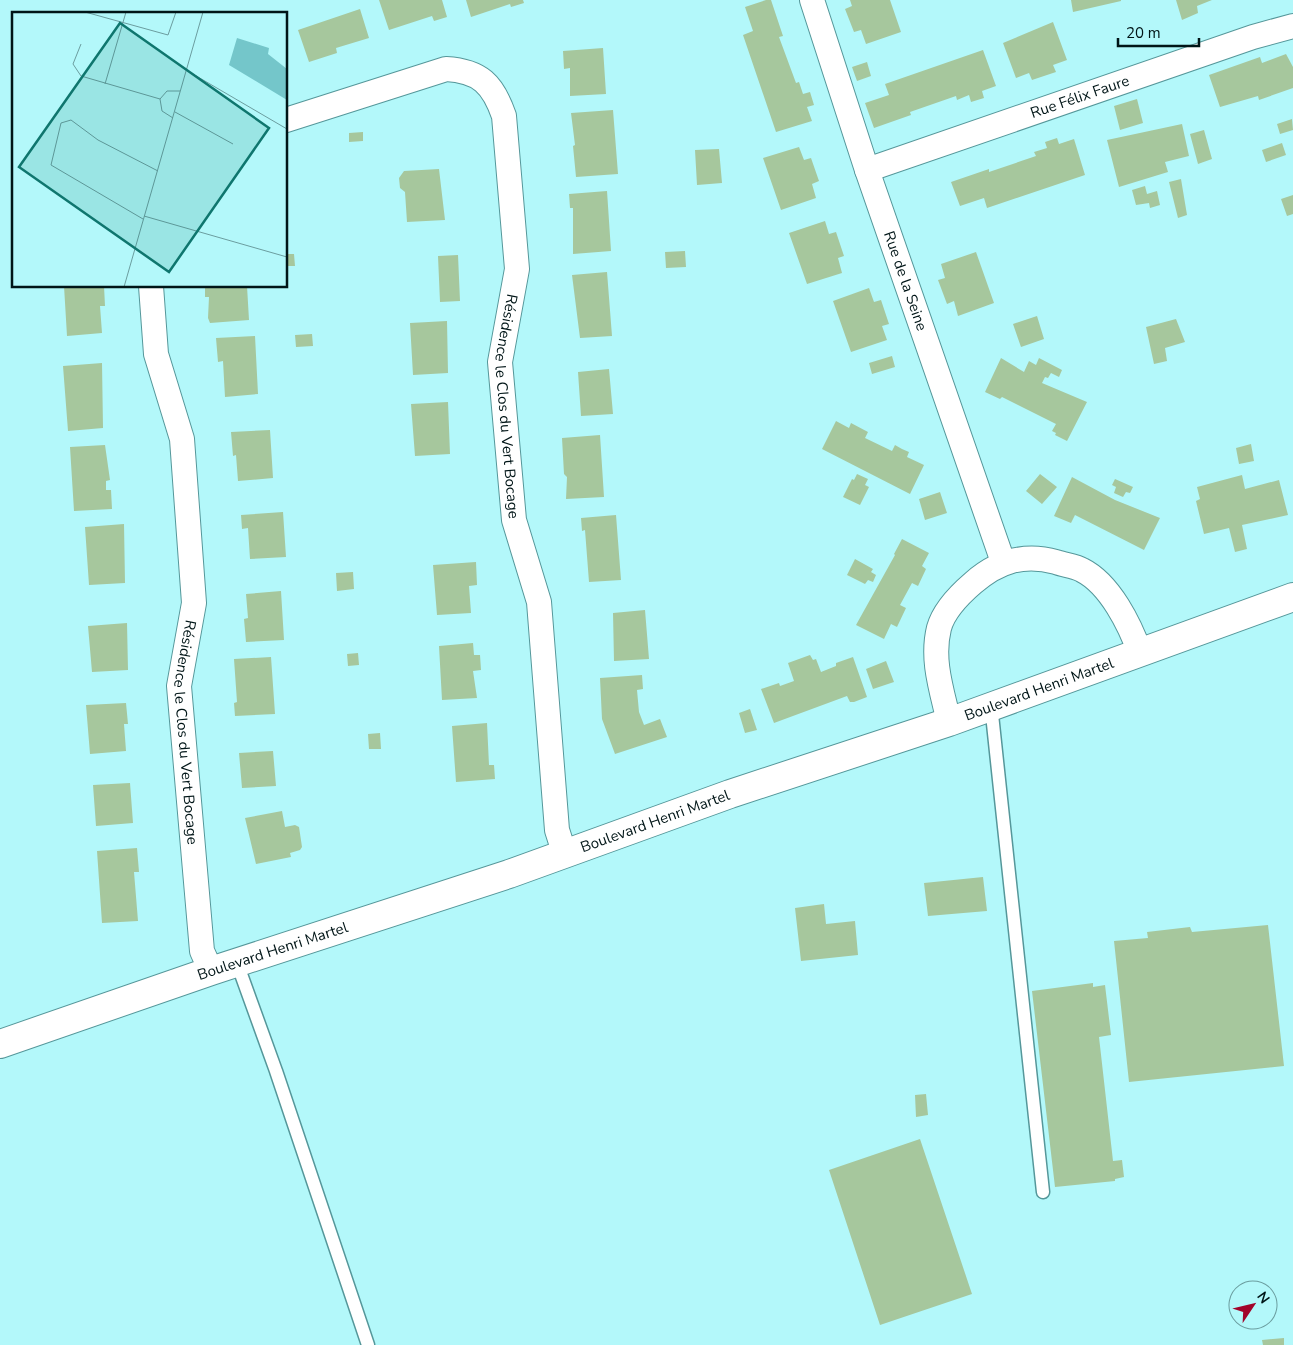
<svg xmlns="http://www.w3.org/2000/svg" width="1293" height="1345" font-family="'Nunito Sans',sans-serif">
<rect width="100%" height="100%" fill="#b3f8fa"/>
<!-- building -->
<path fill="#a6c79d" d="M379,0H442L447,17L434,21L432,16L389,30Z
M466,0H523L524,3L511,7L510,4L471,17Z
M766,0H771L783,36L779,37L796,83L799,82L803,94L810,92L814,105L807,107L812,121L776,132L743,35L753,31L745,7Z
M850,0H890L901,32L866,44L861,30L854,32L845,9L852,6Z
M1071,0H1121V1L1073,12Z
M1176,0H1212L1197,6L1198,13L1182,20Z
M360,9L369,38L336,48L337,53L309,62L298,30Z
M1053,22L1067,60L1053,65L1056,72L1032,80L1029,73L1016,78L1003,43Z
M603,48L606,94L570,96V68L564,69L563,51Z
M983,50L996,86L982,91L984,98L971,102L969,95L957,100L956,96L910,112L911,115L874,128L865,103L889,95L885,84Z
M1286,54L1293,67V88L1259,100L1258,96L1220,107L1209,75L1260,57L1262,63Z
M867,62L871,76L857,81L852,67Z
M1137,99L1143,123L1120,130L1114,106Z
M613,110L618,174L576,177L573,146L575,145L571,113Z
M1292,119L1293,130L1280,134L1277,124Z
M1182,124L1189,156L1165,162L1168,172L1119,187L1107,140Z
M1204,130L1212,159L1198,164L1190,134Z
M363,132V141L349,142V133Z
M1057,138L1059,144L1074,139L1085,175L987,208L984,198L960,206L951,182L989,169V172L1036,156L1034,152L1047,148L1045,142Z
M1282,143L1286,155L1266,162L1262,150Z
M799,147L804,160L811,158L819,181L812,184L816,198L781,210L763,158Z
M719,149L722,183L697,185L695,150Z
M439,169L445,220L407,222L405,192L400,188L399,178L404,171Z
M1181,179L1187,215L1178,218L1169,182Z
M1145,186L1147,194L1157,191L1160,205L1150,208L1149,203L1136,205L1132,190Z
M607,191L611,251L573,254V208H570L569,194Z
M1293,195V214L1287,216L1281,199Z
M825,221L829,234L836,232L844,256L838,258L842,273L807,284L789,233Z
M685,251L686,267L666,268L665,252Z
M976,252L994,303L958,316L954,301L947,304L938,280L945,278L941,264Z
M286,254H294L295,266H286Z
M458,255L460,301L440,302L438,256Z
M607,272L612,336L580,338L572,275Z
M64,286H104L105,306H100L102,333L67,336Z
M205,286H247L249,320L210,323L208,318L209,297H205Z
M869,288L874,302L881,300L889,324L882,326L887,340L851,352L833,301Z
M1037,316L1044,339L1021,347L1013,324Z
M1176,319L1185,342L1165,348L1167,361L1154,364L1146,327Z
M447,321L448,373L413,375L410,323Z
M312,334L313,346L296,347L295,335Z
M255,336L258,394L225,397L223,361L218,362L216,338Z
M892,356L895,367L872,374L869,363Z
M1001,358L1024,372L1029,361L1036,365L1039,358L1062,370L1059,377L1051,373L1048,378L1045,377L1042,383L1087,402L1067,441L1055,435L1056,433L1052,431L1056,424L1002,397L1000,399L985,392Z
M102,363L103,428L68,431L63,366Z
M609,369L613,414L581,416L578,372Z
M448,402L450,454L415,456L411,404Z
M836,421L849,428L851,423L868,432L865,438L892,451L895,445L902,449L909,452L907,457L924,465L910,494L822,449Z
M270,430L273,478L238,481L236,455L233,456L231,432Z
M600,435L604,497L566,499L567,477L564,474L562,438Z
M1251,444L1254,461L1239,464L1236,448Z
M105,445L110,480L106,481V490H111L112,509L74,511L70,447Z
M857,474L868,479L865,485L869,487L860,505L843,497L852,479L854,480Z
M1040,474L1057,487L1042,504L1026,491Z
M1242,475L1245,489L1279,480L1288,515L1242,525L1247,549L1235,552L1229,528L1204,534L1196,501L1200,499L1197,487Z
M1072,477L1115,500L1160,518L1144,550L1075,515L1071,523L1054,516Z
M1115,479L1133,487L1130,493L1126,492L1123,497L1114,493L1116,487L1112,485Z
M940,492L947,513L925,520L919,499Z
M283,512L286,557L250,559L248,528L242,529L241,515Z
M616,515L621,580L589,582L585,530L582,531L581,518Z
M124,524L125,583L89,585L85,527Z
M902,539L929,553L922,566L926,569L918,586L912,583L900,605L906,608L897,627L891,624L884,639L856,625L895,555L894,554Z
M855,559L873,569L871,572L876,575L873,582L868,580L865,584L847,575Z
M476,562L477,585L469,586L471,613L437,615L433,565Z
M353,572L354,589L337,591L336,573Z
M281,591L284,640L246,642L244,619L248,618L246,594Z
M645,610L649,659L614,661L613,613Z
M127,623L128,670L92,672L88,626Z
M473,643L474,655H480L481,670L473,671L477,698L442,700L439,646Z
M358,653L359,665L348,666L347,654Z
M810,655L813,660L816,659L821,672L836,666V663L853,657L867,697L854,702H850L847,696L774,723L761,689L779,683L780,686L794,681L788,663Z
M271,657L275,714L235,716L234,703L237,702L234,659Z
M886,661L894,682L873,689L866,669Z
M642,675L643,689L637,690L639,712L644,725L660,719L667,737L615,754L602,719L600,678Z
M126,703L128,724H124L126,751L90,754L86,705Z
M750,709L757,730L745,733L739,713Z
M487,723L489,765H494L495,779L456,782L452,726Z
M380,733L381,749H369L368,734Z
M273,751L276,786L242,788L239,753Z
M130,783L133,823L96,826L93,785Z
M282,811L285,827L295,825L299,827L302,847L300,850L290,853L291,857L256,864L245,818Z
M137,848L139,872H134L138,921L102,923L97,851Z
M983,877L987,911L928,916L924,883Z
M824,904L826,924L855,921L858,955L801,961L795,908Z
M1268,925L1284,1066L1129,1082L1114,941L1148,938L1147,932L1190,927L1192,932Z
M1093,983V987L1105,985L1111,1035L1099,1037L1113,1161L1122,1160L1124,1177L1115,1179V1181L1055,1187L1032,991Z
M926,1094L928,1115L916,1117L915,1095Z
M920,1139L972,1294L880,1325L829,1170Z
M1284,1338V1345H1263L1262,1340Z"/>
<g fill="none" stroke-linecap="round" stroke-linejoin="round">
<!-- lane casing -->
<g stroke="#55979a" stroke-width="15">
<path id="lane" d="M991,705L1043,1192
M237,963L276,1071L368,1345"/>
</g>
<!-- street casing -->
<g stroke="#55979a" stroke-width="26">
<g id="street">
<path id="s1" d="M812,0L867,170L1003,562"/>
<path id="s2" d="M286,120L446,69C480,71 493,84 504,116L517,269L500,362L514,520L539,602L557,830L564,852"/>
<path id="s3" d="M867,170L1253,37L1293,26"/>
<path id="s4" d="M151,286L156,354L182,439L194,603L179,686L202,951L211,971"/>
<path d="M949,722C942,691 931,660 939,628C944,610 959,595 973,583C998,561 1024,553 1056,562C1064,565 1075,566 1082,570C1110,584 1130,625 1140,653"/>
</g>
</g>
<!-- secondary casing -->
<g stroke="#55979a" stroke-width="30">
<g id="secondary">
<path id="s5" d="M0,1044L211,971L509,874L730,794L949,722L1293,597"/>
</g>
</g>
<!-- lane -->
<use href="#lane" stroke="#fff" stroke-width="12"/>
<!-- street -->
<use href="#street" stroke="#fff" stroke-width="24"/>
<!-- secondary -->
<use href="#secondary" stroke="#fff" stroke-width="28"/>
</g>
<g text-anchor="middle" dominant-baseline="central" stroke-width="4" stroke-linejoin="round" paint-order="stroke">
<!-- street labels -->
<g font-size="15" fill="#001517" stroke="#b3f8fa">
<text stroke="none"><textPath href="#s3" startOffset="225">Rue Félix Faure</textPath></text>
<text stroke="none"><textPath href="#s1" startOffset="296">Rue de la Seine</textPath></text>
<text stroke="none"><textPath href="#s2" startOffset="541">Résidence le Clos du Vert Bocage</textPath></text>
<text stroke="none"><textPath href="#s5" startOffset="1098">Boulevard Henri Martel</textPath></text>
<text stroke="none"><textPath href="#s4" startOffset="452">Résidence le Clos du Vert Bocage</textPath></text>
<text stroke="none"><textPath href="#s5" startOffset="692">Boulevard Henri Martel</textPath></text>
<text stroke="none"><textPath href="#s5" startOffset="288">Boulevard Henri Martel</textPath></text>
</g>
</g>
<!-- overview -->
<g transform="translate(12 12)">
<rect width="275" height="275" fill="#b3f8fa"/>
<path d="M225,26L257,36L256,42L275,57V88L217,53Z" fill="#74c6ca"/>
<path fill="none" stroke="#6b9d9f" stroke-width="1" d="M73,0L156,23L164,0M69,32L61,52L69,64L148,87M174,58L275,117M93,72L114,0M163,100L221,132M161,106L150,99L148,87L155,79H168M132,204L275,245M131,207L39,153L49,111L59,108L86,128L146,159M112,275L191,0"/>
<path fill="#0f766e" fill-opacity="0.15" stroke="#0f766e" stroke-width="2.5" d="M108,11L257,116L157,260L7,155Z"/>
<rect width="275" height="275" fill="none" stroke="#001517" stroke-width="2.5"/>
</g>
<!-- north arrow -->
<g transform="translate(1253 1305) rotate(55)"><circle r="24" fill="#b3f8fa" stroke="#6b9d9f"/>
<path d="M0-4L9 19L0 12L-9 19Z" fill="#a2042a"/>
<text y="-8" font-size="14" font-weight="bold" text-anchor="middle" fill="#001517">N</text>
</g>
<!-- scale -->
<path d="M1118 38v8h81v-8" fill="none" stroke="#001517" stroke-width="2.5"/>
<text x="1126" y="38" font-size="15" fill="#001517" stroke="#b3f8fa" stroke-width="4" paint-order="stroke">20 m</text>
</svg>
